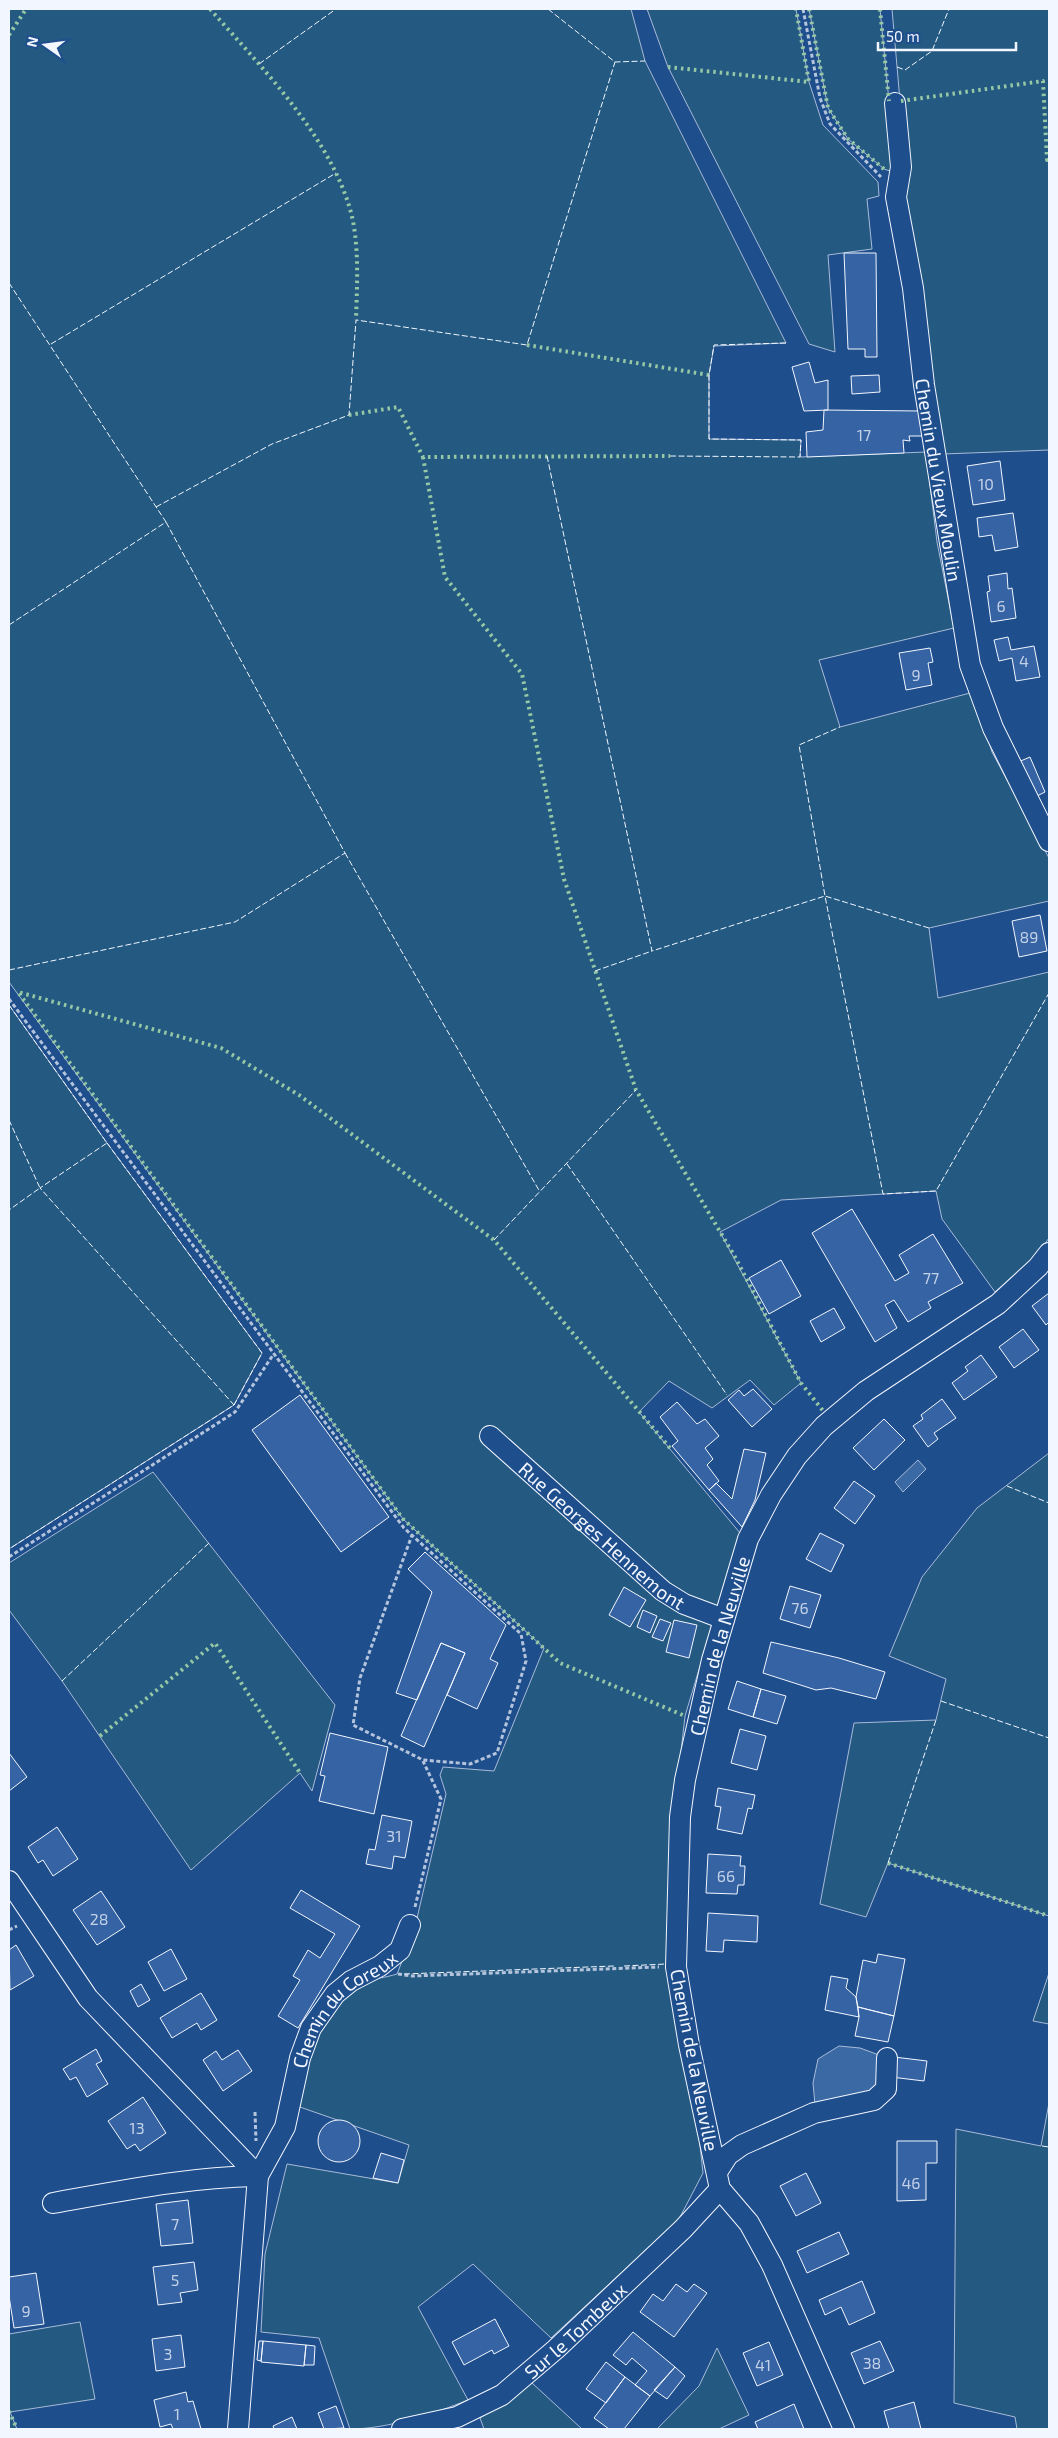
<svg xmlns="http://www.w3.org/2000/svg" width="1058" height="2438" font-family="'Exo 2',sans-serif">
<rect width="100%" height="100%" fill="#1f4e8c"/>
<!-- green -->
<path fill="#245a82" stroke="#a8bbd7" d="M9,9H631L645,61L786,343L714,346L709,375V439L801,440L800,457L926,452L937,542L954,628L819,660L840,727L974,692L992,752L1049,858V901L929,928L938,998L1049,972V1238L1036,1256L995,1292L942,1219L936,1191L781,1200L720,1232L801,1383L774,1405L750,1380L712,1408L669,1381L639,1412L740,1533L685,1716L669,1859L703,2173L679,2219L551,2338L473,2264L418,2307L468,2400C433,2414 387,2429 350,2429L319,2338L261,2332L265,2254L287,2164L398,2183L409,2145L297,2106C307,2067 316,2007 356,1985C368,1979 385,1978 397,1974L414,1931L446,1794L440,1775L443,1767L494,1771L544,1648L403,1519L9,982Z
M647,9H796L809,82L823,125L878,182L879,196L867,199L872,249L828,255L835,352L809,344L668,67Z
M809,9H880L896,173L884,169L848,139L828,108Z
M892,9H1049V450L943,454L917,255L904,196L900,101Z
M9,1005L107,1143L262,1353L234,1405L9,1549Z
M1049,1453V1916L888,1863L866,1917L820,1904L854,1723L936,1720L946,1679L889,1656L922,1577L977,1508Z
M153,1472L335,1705L312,1791L300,1773L191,1870L62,1681L9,1610V1563Z
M1049,1973V2024L1033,2021Z
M1049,2103V2429H1017L1015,2417L954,2403L956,2129L1041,2146Z
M80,2322L95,2399L10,2412L17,2429H9V2334Z
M717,2348L749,2415L719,2429H657L699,2386Z
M532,2383L582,2429H484L480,2418Z"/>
<!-- water -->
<path fill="#3b69a3" stroke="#a8bbd7" d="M918,1460L926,1469L903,1492L895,1482Z
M839,2046L860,2048L879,2055L880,2083L870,2093L815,2105L813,2083L818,2059Z"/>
<!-- building -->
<path fill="#3563a3" stroke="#f2f6ff" d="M844,253H876L877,357H865V349H848Z
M809,362L815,383L828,380V410L804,411L792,367Z
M879,375L880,392L852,394L851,376Z
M824,410L921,411L922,436H909L910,441L903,440L904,453L807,457L806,432L823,430Z
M1000,461L1005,500L973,505L967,466Z
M1013,513L1018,547L995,551L992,535L979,537L977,518Z
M1007,573L1008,589L1012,588L1016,618L991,622L987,592L990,591L988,576Z
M1008,637L1011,650L1034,646L1040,677L1016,681L1012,658L999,661L994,640Z
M930,648L933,662L928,663L932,685L906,690L899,653Z
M1030,757L1045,792L1033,798L1016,763Z
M1040,915L1047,951L1019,957L1012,921Z
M852,1209L895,1281L909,1273L899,1255L933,1234L963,1283L928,1302L931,1308L908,1322L894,1300L885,1305L897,1328L875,1342L812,1233Z
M781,1260L801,1296L769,1314L749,1278Z
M1049,1293V1322L1046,1325L1032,1306Z
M834,1308L845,1328L821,1342L810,1321Z
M1023,1329L1039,1350L1014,1368L999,1347Z
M981,1355L997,1377L964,1400L952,1383L968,1371L965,1367Z
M753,1389L772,1409L752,1427L728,1400L739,1390L744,1396Z
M300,1395L389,1517L341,1552L252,1430Z
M942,1399L956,1418L934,1433L938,1439L928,1447L913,1426L923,1419L921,1415Z
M677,1402L697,1424L705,1419L719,1436L705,1448L713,1459L707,1465L719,1481L709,1490L672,1446L678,1441L660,1417Z
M884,1419L905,1440L874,1470L853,1448Z
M744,1449L766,1453L755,1500L742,1527L709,1490L716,1483L732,1499Z
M854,1481L875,1496L855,1524L834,1508Z
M820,1533L844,1545L831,1572L806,1559Z
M425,1552L506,1625L490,1659L498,1663L477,1709L447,1695L465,1653L441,1643L417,1700L396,1693L432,1592L408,1569Z
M790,1586L821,1595L810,1628L780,1619Z
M624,1587L646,1600L630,1627L609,1615Z
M643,1610L657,1616L650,1633L637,1627Z
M660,1619L671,1623L663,1641L652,1637Z
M674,1620L697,1625L689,1658L666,1652Z
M771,1642L839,1658L885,1672L876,1699L831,1688L816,1690L763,1673Z
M441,1643L465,1653L424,1747L401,1736Z
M737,1681L761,1689L753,1717L728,1709Z
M761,1689L786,1696L777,1724L753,1717Z
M740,1729L766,1736L757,1770L731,1763Z
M330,1733L388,1747L374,1814L319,1801L325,1776L320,1775Z
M9,1753L27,1777L9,1791Z
M718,1788L755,1795L752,1809L748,1808L742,1834L717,1829L721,1807L715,1806Z
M382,1815L412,1821L405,1858L394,1856L392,1869L366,1864L369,1849L375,1850Z
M57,1827L78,1859L53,1876L43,1860L38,1863L28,1847Z
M708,1854L741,1856L740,1866H745L744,1885H738L737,1894L706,1893Z
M301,1890L360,1926L298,2028L278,2016L300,1980L293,1976L308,1950L320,1958L335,1934L290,1908Z
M101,1891L125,1927L97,1945L73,1910Z
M708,1913L758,1916L757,1942L724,1940L723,1952L706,1951Z
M16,1945L34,1976L10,1990L9,1950Z
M171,1949L187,1979L164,1991L148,1962Z
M878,1954L905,1959L894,2016L858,2007L856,1997L863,1960L876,1963Z
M831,1976L848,1979L846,1988L856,1997L859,2017L825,2010Z
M141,1984L150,2000L138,2007L130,1991Z
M201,1993L217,2020L201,2030L197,2023L172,2038L160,2018Z
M858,2007L894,2016L888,2042L855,2036L859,2017Z
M96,2049L102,2061L96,2064L108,2084L87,2097L76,2077L70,2080L63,2069Z
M238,2050L252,2071L223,2091L203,2060L216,2051L222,2060Z
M894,2057L927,2061L924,2081L891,2077Z
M143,2097L166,2133L140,2151L135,2144L127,2149L108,2121Z
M318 2141a21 21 0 1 1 42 0a21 21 0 1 1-42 0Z
M897,2141H937V2163H926V2200L897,2201Z
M381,2153L404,2160L398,2183L373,2178Z
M806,2173L821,2203L796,2216L780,2186Z
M188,2200L193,2243L161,2246L156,2204Z
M839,2232L849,2254L807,2273L797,2251Z
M194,2262L198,2290L180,2293L182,2302L158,2305L153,2267Z
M36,2273L44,2324L14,2328L9,2296V2277Z
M862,2281L875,2313L849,2325L841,2307L825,2315L819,2300Z
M676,2284L687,2292L694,2284L707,2293L674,2337L640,2312L653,2294L663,2301Z
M495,2319L509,2346L494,2354L492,2350L464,2365L452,2342Z
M633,2332L675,2367L650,2396L635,2385L647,2371L632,2358L626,2365L613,2355Z
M181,2335L185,2367L156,2371L152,2339Z
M259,2341H263L261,2361L257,2360Z
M263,2341L306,2345L304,2366L261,2362Z
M880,2341L894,2371L864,2384L851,2353Z
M769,2342L783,2375L757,2386L743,2353Z
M306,2345L315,2346L314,2365H304Z
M606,2362L625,2377L606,2403L586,2389Z
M675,2367L685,2376L667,2399L654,2390Z
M625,2377L650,2396L624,2429H609L594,2418Z
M186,2392L188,2402L193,2401L201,2429H173L171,2424L160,2427L154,2400Z
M914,2402L921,2429H889L884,2411Z
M794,2404L804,2429H758L755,2422Z
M336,2406L344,2428L324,2429L318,2413Z
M292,2417L297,2429H274L273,2426Z"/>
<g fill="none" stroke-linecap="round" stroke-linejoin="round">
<!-- minor casing -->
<g stroke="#f2f6ff" stroke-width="22">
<g id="minor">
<path id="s1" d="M895,103L901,167L896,197L913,288L924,385L970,665L993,728L1049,841"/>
<path id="s2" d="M490,1436L663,1591L684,1604L724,1619"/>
<path d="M9,1881L88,1998L258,2176"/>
<path d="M717,2172L728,2155L742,2145L814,2113L874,2100L886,2089L887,2058"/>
<path d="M53,2203C121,2191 189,2177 258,2176"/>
<path id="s3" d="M238,2429L258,2176L285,2127L300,2058L311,2028L335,1994L351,1981L380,1966L400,1950L410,1925"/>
<path id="s4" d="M402,2429L457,2417L502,2395L556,2349L683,2229L720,2189"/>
<path id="s5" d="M844,2429L772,2265L749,2223L720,2189L689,2045L676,1967L680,1817L685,1780L712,1660L748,1539L771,1495L797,1456L824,1426L866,1391L998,1304L1038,1267L1049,1253"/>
</g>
</g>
<!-- path -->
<path stroke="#b3c4dc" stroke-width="3" stroke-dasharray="4 2.5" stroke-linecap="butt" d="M803,9L820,98L830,124L881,177
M9,999L404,1528L521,1634L526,1661L497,1753L470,1764L423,1760L353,1725L360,1678L412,1535
M9,1557L235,1412L273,1355
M415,1907L441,1799L423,1761
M9,1930L17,1926
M398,1974L412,1976L659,1967
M255,2112L256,2141"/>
<!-- minor -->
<use href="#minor" stroke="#1f4e8c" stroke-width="20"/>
<!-- hedge -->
<path stroke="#97c8a6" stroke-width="4" stroke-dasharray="2.5 4" stroke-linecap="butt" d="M210,9C262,68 336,142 353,221C359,254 357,286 356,320
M809,9L828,108L848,139L884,169
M880,9L889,101
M9,35L26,9
M668,67L809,82L796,9
M901,101L1043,81L1047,160H1049
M527,345L709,375
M349,415L398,407L423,457L670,456
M423,457L445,577L522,674L564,879L636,1090L735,1257L801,1383L824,1412
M670,1448L494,1240L299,1095L221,1048L18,992L403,1519L560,1663L685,1716
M100,1736L215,1643L300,1773
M888,1863L1049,1916
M9,2411L17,2429"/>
<!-- fence -->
<path stroke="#f2f6ff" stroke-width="1" stroke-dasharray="6 2.5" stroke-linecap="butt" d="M548,9L615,62L645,61
M259,64L336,9
M897,67L905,70L932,51L949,9
M9,283L166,522L9,625
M51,344L336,173
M547,456L652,951L825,896L799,745L840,727
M670,456L800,457L801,440L709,439V375L714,345L786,343
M156,507L272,444L349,415L356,320L527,345L615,62
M345,853L540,1192
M929,928L825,896L883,1194L936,1191L1049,993
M9,970L235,922L345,853L166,522
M595,971L652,951
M9,1005L107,1143L40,1188L234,1405L9,1549
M9,1120L40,1188L9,1210
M107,1143L262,1353L234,1405
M567,1164L727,1395
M494,1240L636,1090
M1007,1486L1049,1503
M62,1681L209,1543
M941,1701L1049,1738
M888,1863L936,1720
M624,1966L666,1964
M404,1974L614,1966
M1042,2146L1049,2147"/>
</g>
<g text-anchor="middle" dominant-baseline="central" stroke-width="4" stroke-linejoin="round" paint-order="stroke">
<!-- number labels -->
<g font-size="16" fill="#c3d1e8">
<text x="864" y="434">17</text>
<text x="986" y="483">10</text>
<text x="1001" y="605">6</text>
<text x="1024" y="660">4</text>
<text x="916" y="674">9</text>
<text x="1029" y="936">89</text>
<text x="931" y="1277">77</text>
<text x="800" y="1607">76</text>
<text x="394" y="1835">31</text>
<text x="726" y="1875">66</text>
<text x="99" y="1918">28</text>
<text x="137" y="2127">13</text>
<text x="911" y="2182">46</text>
<text x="175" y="2223">7</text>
<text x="175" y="2279">5</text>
<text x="26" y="2310">9</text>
<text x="168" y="2353">3</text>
<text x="872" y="2362">38</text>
<text x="763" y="2364">41</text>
<text x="177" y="2413">1</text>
</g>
<!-- street labels -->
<g font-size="19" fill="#f2f6ff" stroke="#1f4e8c">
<text stroke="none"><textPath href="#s1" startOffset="381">Chemin du Vieux Moulin</textPath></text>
<text stroke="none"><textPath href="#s2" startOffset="150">Rue Georges Hennemont</textPath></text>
<text stroke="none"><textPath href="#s5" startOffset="824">Chemin de la Neuville</textPath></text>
<text stroke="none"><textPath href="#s3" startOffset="448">Chemin du Coreux</textPath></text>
<text transform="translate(695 2060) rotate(79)">Chemin de la Neuville</text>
<text stroke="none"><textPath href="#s4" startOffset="204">Sur le Tombeux</textPath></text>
</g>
</g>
<!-- border -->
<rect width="1058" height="2438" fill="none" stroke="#f2f6ff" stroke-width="20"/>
<!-- north arrow -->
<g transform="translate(45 45) rotate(284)" stroke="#1f4e8c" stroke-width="4" paint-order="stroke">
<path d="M0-4L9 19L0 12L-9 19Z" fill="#f2f6ff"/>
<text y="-8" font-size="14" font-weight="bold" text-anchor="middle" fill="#f2f6ff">N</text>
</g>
<!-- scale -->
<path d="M878 42v8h138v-8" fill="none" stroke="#f2f6ff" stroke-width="2.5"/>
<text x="886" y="42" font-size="15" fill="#f2f6ff" stroke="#1f4e8c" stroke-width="4" paint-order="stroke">50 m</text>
</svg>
